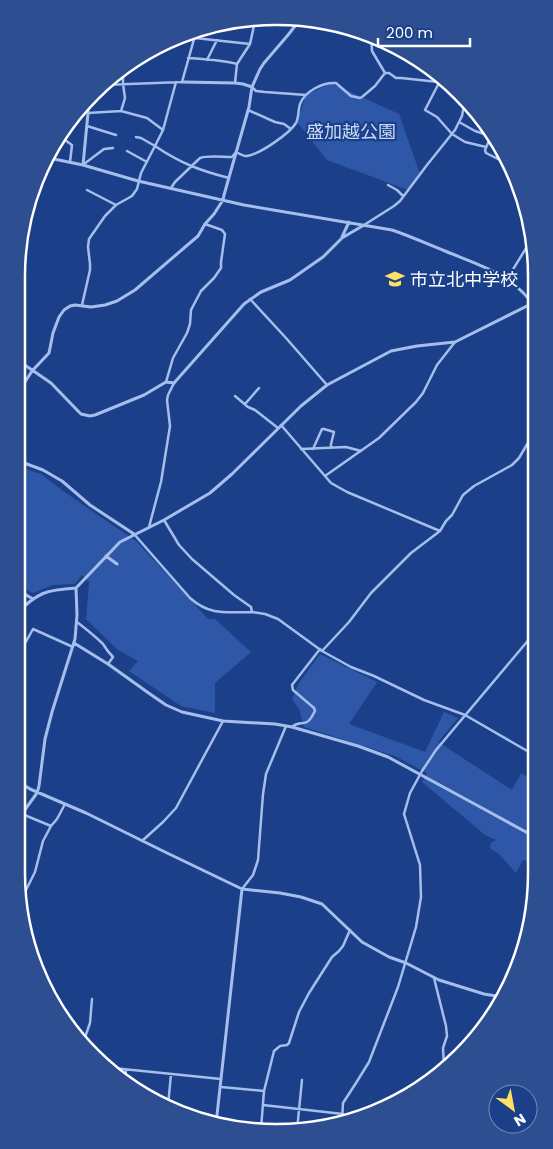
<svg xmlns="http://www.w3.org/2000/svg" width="553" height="1149" font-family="Poppins,'Noto Sans JP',sans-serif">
<rect width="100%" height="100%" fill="#1b4089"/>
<!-- green -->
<path fill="#2e58a7" d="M331,83L399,114L420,174L408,190L327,160L297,122L306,95Z
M16,466L41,474L63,491L137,542L208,619H215L251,652L215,683V713L181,706L129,671L138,661L118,650L86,619L89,582L82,575L75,584L53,585L33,593L16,584Z
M320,654L377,682L349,724L425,752L444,712L458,718L438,742L512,790L521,773L535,781L532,795L536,802L537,872L534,870L529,862L523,860L516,873L499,854L490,848L491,843L496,840L485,835L422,782L427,773L395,756L304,727L299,709L292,699L299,683Z"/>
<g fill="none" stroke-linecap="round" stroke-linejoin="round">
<!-- minor -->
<path stroke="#a5beec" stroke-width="2.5" d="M371,35L372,51L385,73H389L396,78H401L448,83
M195,38L250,44
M188,58C203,59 223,60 237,64
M207,60L217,40
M442,77L425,110L437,117L452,134L465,142L486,147
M235,83L237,64L250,44L255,21
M103,85L182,82L196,32
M252,87L256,91L265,92L306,95
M248,110L275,122L284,124L291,129
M121,111L125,98L123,84V72
M88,113L121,111L147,118L163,130
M459,122L475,131L494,137
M87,126L116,135
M491,132V136L485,150L486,153L510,165
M136,137L141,138L155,146L163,130L176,82
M62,138L72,145L70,162
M127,151L147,162
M84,164L104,149L113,148
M388,185L397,190L403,196
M171,188L175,182L200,158C207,155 223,157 232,157L236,152C240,154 243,156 247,156C260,154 289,134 296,123C299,117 298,110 300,104C305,91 323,82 336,83L351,96L360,98L362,97L375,86L385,73
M87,190L116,205
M364,225L394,206L400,201L427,165L455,130L462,116L465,100
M507,279L533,237
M250,299L286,338L327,385
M82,305L90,270V264L88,247L89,239L105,216L116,205L132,196L137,189L141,173L155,146C180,163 201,171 229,178
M166,382L173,358L187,333L190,324L191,310L201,291L214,278L221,268V262L225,234L222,230L205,224
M235,396L248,407L255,410L278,428
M245,404L259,388
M281,425L331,483L347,492L440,531
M301,449L346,447L361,451
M313,449L322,429H324L334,432L331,444V448
M325,476L379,438L416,402L423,393L437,365L455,342
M164,520L179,545L192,559L234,595L251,607L252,612L265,614L278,619L322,651L351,667L374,676L424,700L465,715L536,756
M149,527L161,482L170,426L167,400L168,395L174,383
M134,534L190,598C210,616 227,612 252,612
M77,622C86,629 95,636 103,644C106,649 109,653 113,657L108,664
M322,651L349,622L371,593L411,553L440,531L446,521L452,515L463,495L474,486L512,465L519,458L529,441L535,436
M16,653L23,647L33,629L73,647
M292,727C299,721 302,725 307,722C311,720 313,714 315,711L314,708L293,690L292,685L320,649
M22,814L51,826
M142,841L163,822L176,808L223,721
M242,889L253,875L258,860L263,794L266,774L286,726
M21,900L35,872L43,841L51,826L57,819L65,804
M434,978L446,1026L447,1036L443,1048L444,1066
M83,1043L90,1023L92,999
M113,1068L221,1079
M125,1079L126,1070
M221,1087L264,1091
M263,1105L343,1114
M168,1106L171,1074
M342,1121L343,1103L356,1083L369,1062L398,987L416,927L421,897L420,865L404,814L410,793L422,771L436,750L536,631
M261,1129L264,1091L274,1051L280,1046L287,1045L289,1043L299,1012L309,993L332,957L339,951L343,946L350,930
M297,1130L302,1080"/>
<!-- tertiary -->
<path stroke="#a5beec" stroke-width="3" d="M182,82L235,83L243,84L252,87
M49,158L83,165L138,181L244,205L392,230C410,236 427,244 445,251C481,266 511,273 535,307
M83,165L88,113V99
M342,237L349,222
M16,359L51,383L77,410L81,414L90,416L95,415L144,395L166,382L174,383L244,304L261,292L290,280L323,257L342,238L364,225
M16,396L32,371L49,353L53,333L59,317L64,310L70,306L75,305L91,307L105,305L117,301L135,290L198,236L205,224L214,214L223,200L224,195L249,107L252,87L260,69L264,63L288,35L299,21
M16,460L43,470L62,481L90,505L134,534
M106,556L117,564
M16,589L33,599
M16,614C38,592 46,590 76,588L120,542L164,520L210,493L232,474L301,406L327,385L391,351L417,346L455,342L535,302
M74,643L108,664L150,694L166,705L182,712L223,721L275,724L292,727L358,746L388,757L482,808L537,838
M16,780L30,789L86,813L165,852L242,889L280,893L301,897L322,904L362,942L389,957L406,963L439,980L484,994L502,997
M16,822L37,793L39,786L45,739L52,712L75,639L77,615L76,588
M216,1124L242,889"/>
</g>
<!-- icons -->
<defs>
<g id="school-bare" transform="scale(1.5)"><path d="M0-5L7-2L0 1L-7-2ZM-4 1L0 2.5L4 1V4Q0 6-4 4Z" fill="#fee062" stroke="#1b4089" stroke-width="2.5" paint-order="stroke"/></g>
</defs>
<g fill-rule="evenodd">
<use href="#school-bare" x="395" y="279"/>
</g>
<g text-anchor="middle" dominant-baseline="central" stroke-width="4.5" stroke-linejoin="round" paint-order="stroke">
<!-- park labels -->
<g font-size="18" fill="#cadbf9" stroke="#1b4089">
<text x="351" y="131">盛加越公園</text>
</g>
<!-- poi labels -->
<g font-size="18" fill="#fff" stroke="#1b4089" text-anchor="start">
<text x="410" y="279">市立北中学校</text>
</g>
</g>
<!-- crop -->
<path d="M0 0H553V1149H0ZM276 25H277A251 251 0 0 1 528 276V873A251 251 0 0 1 277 1124H276A251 251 0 0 1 25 873V276A251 251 0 0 1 276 25Z" fill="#2d4f92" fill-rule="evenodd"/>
<path fill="none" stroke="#fff" stroke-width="2.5" d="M276 25H277A251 251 0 0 1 528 276V873A251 251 0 0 1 277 1124H276A251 251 0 0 1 25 873V276A251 251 0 0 1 276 25Z"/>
<!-- north arrow -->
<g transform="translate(513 1109) rotate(148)"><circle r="24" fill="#1b4089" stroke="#768cb8"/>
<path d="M0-4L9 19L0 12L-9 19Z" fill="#fee062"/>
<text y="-8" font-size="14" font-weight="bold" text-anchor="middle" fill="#ffffff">N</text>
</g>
<!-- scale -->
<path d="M378 38v8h92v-8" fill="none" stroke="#ffffff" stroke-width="2.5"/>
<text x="386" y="38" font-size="15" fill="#ffffff" stroke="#1b4089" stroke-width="4" paint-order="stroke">200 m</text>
</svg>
